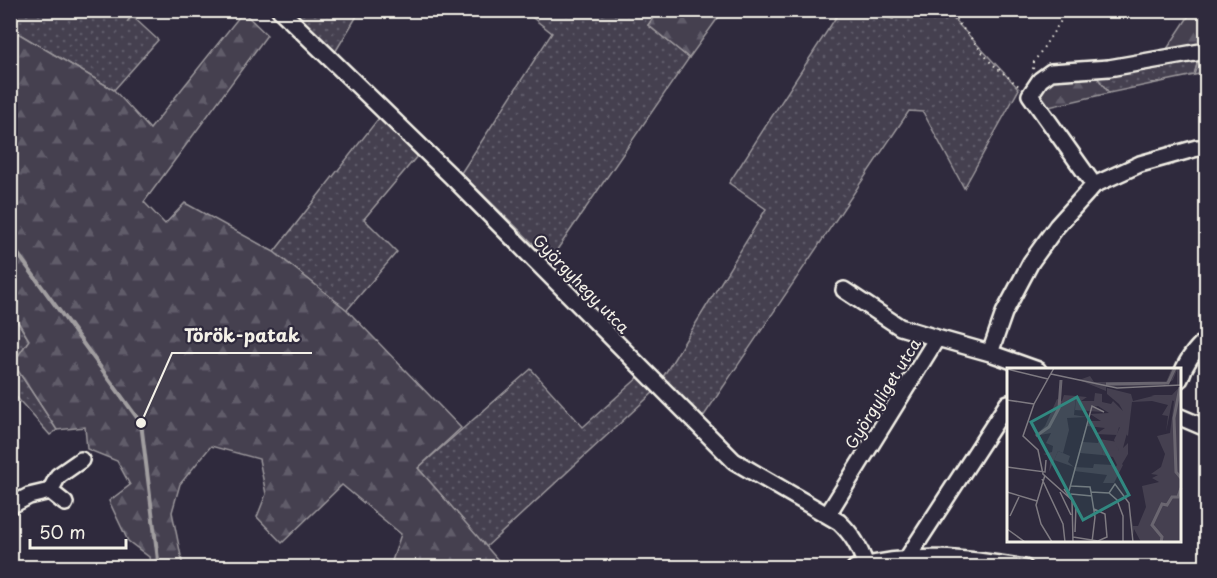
<svg xmlns="http://www.w3.org/2000/svg" width="1217" height="578" font-family="'Playpen Sans',sans-serif">
<defs>
<pattern id="grass-dots" width="8" height="8" patternUnits="userSpaceOnUse" patternTransform="scale(1.5)"><rect width="8" height="8" fill="#454050"/><path d="M2 2h.1M6 6h.1" fill="none" stroke="#605c69" stroke-width="1.8" stroke-linecap="round"/></pattern>
<pattern id="forest-firs" width="22" height="20" patternUnits="userSpaceOnUse" patternTransform="scale(1.5)"><rect width="22" height="20" fill="#454050"/><path d="M5 1l3.5 6h-7zM16 11l3.5 6h-7z" fill="#605c69"/></pattern>
</defs>
<rect width="100%" height="100%" fill="#2f2a3d"/>
<filter id="ink" filterUnits="userSpaceOnUse"><feTurbulence type="fractalNoise" baseFrequency=".0167" numOctaves="2"/><feDisplacementMap in="SourceGraphic" scale="12" xChannelSelector="R" yChannelSelector="G"/><feConvolveMatrix kernelMatrix="1 2 1 2 8 2 1 2 1" color-interpolation-filters="sRGB"/></filter>
<g filter="url(#ink)">
<!-- grass -->
<path fill="url(#grass-dots)" stroke="#9c989c" stroke-width="1.5" d="M291,10L360,11L334,54L290,13Z
M11,11H135L127,22L132,16L158,40L114,90L11,29Z
M524,11H658L648,25L689,58L550,260L461,173L552,33Z
M840,11H864L893,19L900,11H946L1019,89L964,188L923,112L909,111L701,420L655,391L486,547L418,468L531,369L583,427L640,376L655,390L766,209L729,183Z
M1199,57L1194,75L1109,93L1096,76Z
M389,105L429,142L364,219L397,252L347,310L274,252Z
M10,310L29,340L13,363L57,430L50,435L11,391Z"/>
<!-- forest -->
<path fill="url(#forest-firs)" stroke="#9c989c" stroke-width="1.5" d="M658,11V10L723,11L689,58L648,25Z
M864,11L900,10V11L893,19Z
M1192,11H1206V73L1194,75L1199,58L1163,55Z
M243,12L267,35L144,202L165,224L185,203L274,252L347,310L461,428L418,468L504,567H446L435,563L430,567H390L401,534L342,485L282,543L257,517L266,494L259,459L211,446L180,484L172,512L182,561L181,567H151L149,557L128,541L109,501L130,485L117,461L87,449L85,427L57,430L13,363L29,340L11,310V29L114,90L150,129Z
M1065,75L1096,76L1109,93L1049,107L1036,89Z"/>
<g fill="none" stroke-linecap="round" stroke-linejoin="round">
<!-- stream -->
<path stroke="#a19ea0" stroke-width="4" d="M10,243L141,423L159,568"/>
<!-- minor casing -->
<g stroke="#f4f1e8" stroke-width="20">
<path id="minor" d="M280,10L451,176L734,461L839,522C853,535 859,547 866,565
M1094,185L1030,95L1040,80L1051,72L1109,68L1206,51
M844,290L900,327L937,338
M990,353L1004,313L1031,262L1057,226L1094,185L1140,164L1197,148H1206
M1180,379C1185,363 1193,351 1206,340
M1180,417L1206,428
M50,491L58,476L81,460
M10,506L29,496L50,491L65,503
M828,514L937,338L990,353L1038,370
M908,557L1008,403
M855,568C913,552 967,558 1025,568"/>
</g>
<!-- path -->
<path stroke="#f4f1e8" stroke-width="2" stroke-dasharray="1.5 4.5" stroke-linecap="butt" d="M948,10L991,63L1020,87
M1033,69L1034,62L1068,10"/>
<!-- minor -->
<use href="#minor" stroke="#2f2a3d" stroke-width="15"/>
</g>
</g>
<g text-anchor="middle" dominant-baseline="central" stroke-width="4.5" stroke-linejoin="round" paint-order="stroke">
<!-- street labels -->
<g font-size="16" fill="#f4f1e8" stroke="#2f2a3d">
<text transform="translate(582 283) rotate(46)">Györgyhegy utca</text>
<text transform="translate(882 393) rotate(-58)">Györgyliget utca</text>
</g>
</g>
<!-- overview -->
<g transform="translate(1007 368)">
<rect width="174" height="174" fill="#2f2a3d"/>
<path d="M100,20L124,26L126,33L150,27L166,29L159,64L161,48L155,47L161,37L145,33L125,34L121,68L112,59L110,67L89,66L98,60L80,58L82,53H94L83,46L102,45L91,38L86,39L96,44L68,42L69,28L80,29L74,33H87L88,25L95,26V34L104,36L106,33L116,43L112,36L100,26ZM92,71L111,74L112,83H96L95,87L73,85L76,74L91,75ZM51,83L63,88L61,94L67,99L86,100L87,96L106,97L107,102L113,94L116,97L107,115H96L100,107L67,103V99L47,92Z" fill="#454050"/>
<path d="M165,0H174V16L170,17V2L166,12L158,17L99,19V23L72,12L83,8L87,14H159ZM174,17V174H134L127,161L126,168L124,147L126,158H131L139,139L135,118L152,114L145,110L151,107L144,106L154,99L158,86L150,68L163,65L167,33L144,27H165ZM57,27L69,28L67,47L80,49L60,50L62,62L56,85L51,83L42,104L44,88L36,86L45,84L46,78L39,75L44,65L28,68L38,58L50,31L55,33ZM114,57L120,65L116,80L121,75V86L111,103L107,102L110,97L106,89L95,87L96,82L112,83L107,72Z" fill="#454050"/>
<path fill="none" stroke="#6a6670" stroke-width="3" d="M99,16L161,15L168,0M173,19L167,50L169,104L174,110M29,68L42,59L52,40L54,12M154,174L155,169L145,157L155,136L160,137L165,129H171L174,120"/>
<path fill="none" stroke="#7e7a81" stroke-width="1.5" d="M47,0L27,36L16,68L31,82L36,106L65,132L66,174M0,1L41,11M44,6L110,20L174,17M0,32L27,36M0,99L38,104L39,92M38,107L29,137L34,156L45,174M35,111L56,156L58,174M64,118L83,119L84,124M57,121L69,138L68,164M62,123L85,38L97,44M0,124L30,133M53,124L64,147M84,124L102,125L110,132L116,148V174M84,124L88,149L85,174M102,125L108,116L122,135L126,174M64,126L85,128M3,148L12,129M0,161L18,174M66,169L91,173L100,169L98,146L87,141"/>
<path fill="#318880" fill-opacity="0.15" stroke="#318880" stroke-width="3" d="M70,29L122,127L76,152L24,54Z"/>
<rect width="174" height="174" fill="none" stroke="#f4f1e8" stroke-width="3"/>
</g>
<!-- callouts -->
<path fill="none" stroke="#f4f1e8" stroke-width="2" d="M141 423L172 353H312"/>
<circle fill="#f4f1e8" stroke="#2f2a3d" stroke-width="2" cx="141" cy="423" r="6"/>
<g font-size="18" text-anchor="middle" font-weight="bold" fill="#f4f1e8" stroke="#2f2a3d" stroke-width="4.5" stroke-linejoin="round" paint-order="stroke">
<text x="242" y="342">Török-patak</text>
</g>
<!-- margin -->
<rect width="1217" height="578" fill="none" stroke="#2f2a3d" stroke-width="36"/>
<rect x="18" y="18" width="1181" height="542" fill="none" stroke="#f4f1e8" stroke-width="2" filter="url(#ink)"/>
<!-- scale -->
<path d="M30 539v9h96v-9" fill="none" stroke="#f4f1e8" stroke-width="3"/>
<text x="39" y="539" font-size="18" fill="#f4f1e8" stroke="#2f2a3d" stroke-width="4.5" paint-order="stroke">50 m</text>
</svg>
